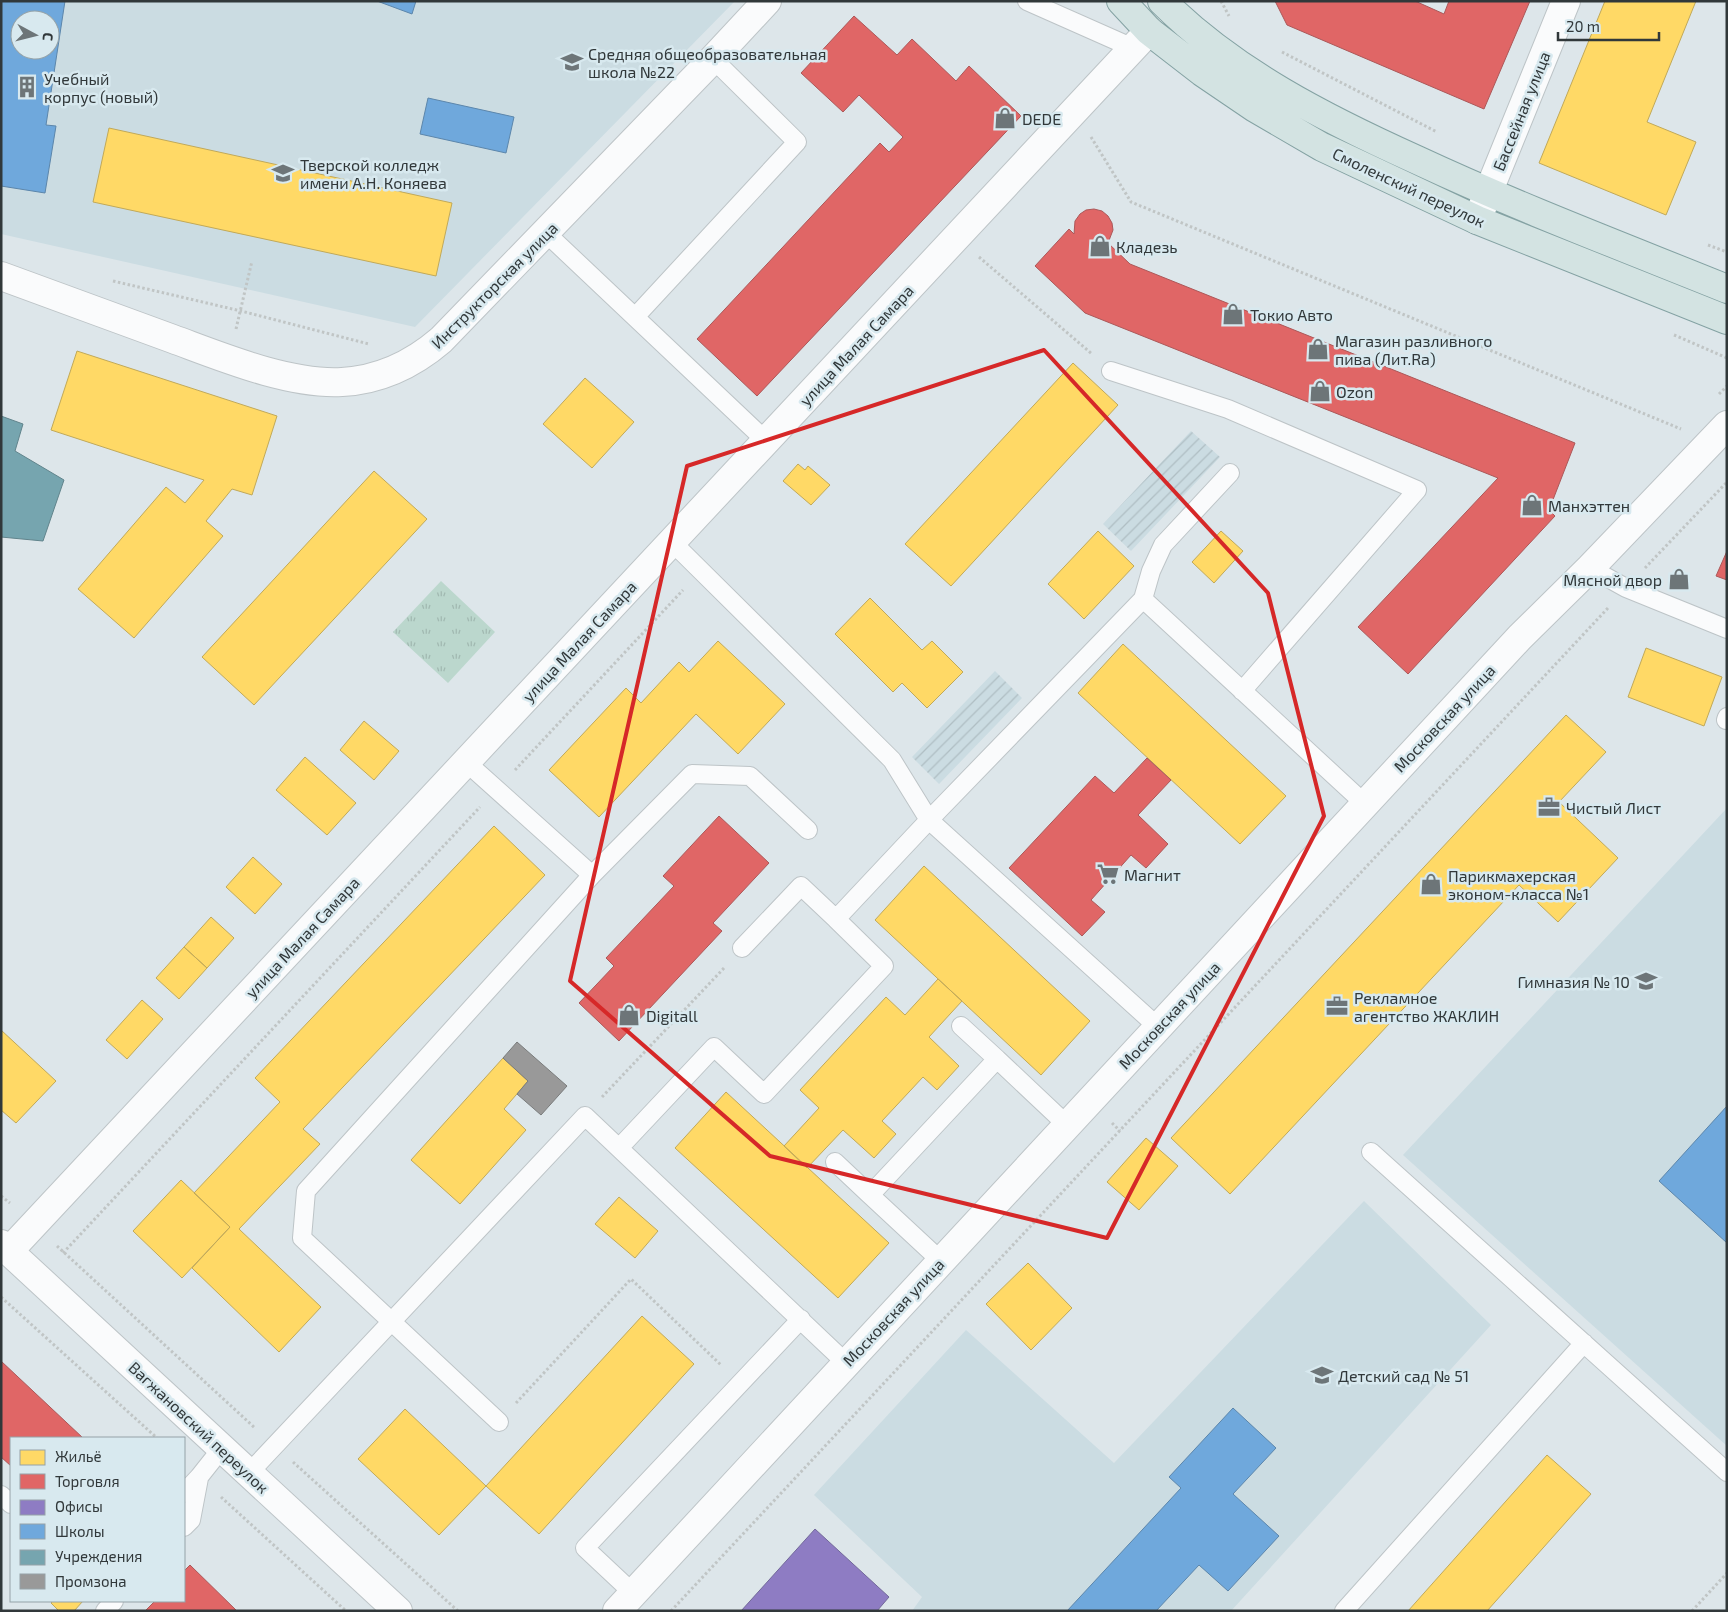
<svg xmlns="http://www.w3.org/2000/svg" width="1728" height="1612" font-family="'Exo 2',sans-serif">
<defs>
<pattern id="industrial-furrows" width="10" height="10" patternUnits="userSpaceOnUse" patternTransform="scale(1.25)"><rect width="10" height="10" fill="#cbdce2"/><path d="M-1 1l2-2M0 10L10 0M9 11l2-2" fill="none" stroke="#afbec3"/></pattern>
<pattern id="park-tufts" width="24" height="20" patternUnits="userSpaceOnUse" patternTransform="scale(1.25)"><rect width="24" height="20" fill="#bbd7cd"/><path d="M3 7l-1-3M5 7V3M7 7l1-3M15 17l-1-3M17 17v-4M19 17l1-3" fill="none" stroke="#a1b9b1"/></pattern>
</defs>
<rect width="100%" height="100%" fill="#dde6ea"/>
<!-- built -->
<path fill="#cbdce2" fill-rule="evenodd" d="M1,1H735L415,327L1,234ZM20,20H50V50H20Z
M1727,808V1446L1403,1155Z
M1364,1201L1491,1325L1231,1611H912L922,1597L814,1495L966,1330L1114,1463Z"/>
<!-- industrial -->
<path fill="url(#industrial-furrows)" d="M1191,431L1220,457L1131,551L1103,524Z
M995,671L1022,698L939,784L912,757Z"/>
<!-- park -->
<path fill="url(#park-tufts)" d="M441,581L495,632L448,683L393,632Z"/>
<!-- homes -->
<path fill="#ffd966" stroke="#c1a959" d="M1605,1H1696L1647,122L1696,142L1666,215L1539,163Z
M109,128L452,203L436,276L93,202Z
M77,351L277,416L252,495L232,489L206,521L223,536L134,638L78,589L166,487L185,503L204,480L51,430Z
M1073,363L1118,405L951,586L905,544Z
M585,378L634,422L592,468L543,424Z
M798,464L805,470L808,466L830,485L811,505L783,481Z
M374,471L427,519L254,705L202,657Z
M1098,531L1134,566L1084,619L1048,584Z
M1221,531L1243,551L1214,583L1192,562Z
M870,598L922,650L932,641L963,672L927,708L902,683L893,692L835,634Z
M718,641L785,704L738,754L696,714L599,817L549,770L626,688L641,703L679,662L689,672Z
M1123,644L1286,796L1240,844L1078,693Z
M1646,648L1722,677L1704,726L1628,697Z
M1566,715L1606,752L1559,802L1618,858L1558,922L1519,885L1230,1194L1171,1138Z
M364,721L399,751L374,780L340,750Z
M305,757L356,803L327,835L276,790Z
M494,826L545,875L303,1129L320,1144L239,1229L321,1307L279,1352L192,1268L230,1227L194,1193L280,1102L255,1078Z
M253,857L282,884L255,914L226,887Z
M924,866L1090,1021L1041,1075L875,920Z
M211,917L234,938L207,968L184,947Z
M184,947L207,968L179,999L156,978Z
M938,979L962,1001L929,1037L959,1066L937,1090L923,1077L882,1121L896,1134L874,1158L843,1130L807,1168L784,1146L819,1108L800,1090L886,997L905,1015Z
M142,1000L163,1019L127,1059L106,1040Z
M1,1030L56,1081L16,1123L1,1110Z
M503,1058L528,1081L504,1109L526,1130L460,1204L411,1160Z
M726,1092L889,1243L838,1298L675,1148Z
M1146,1138L1178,1166L1139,1210L1107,1182Z
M181,1180L230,1227L182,1278L133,1231Z
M619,1197L658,1231L635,1258L595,1224Z
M1028,1263L1072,1308L1031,1350L986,1304Z
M642,1316L694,1364L539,1534L486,1486Z
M405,1409L486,1486L439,1535L358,1459Z
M1547,1455L1591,1494L1487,1611H1408Z
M53,1601H83L74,1611H59L51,1603Z"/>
<!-- shops -->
<path fill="#e06666" stroke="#ac5859" d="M1275,1H1415L1444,14L1449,1H1530L1484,109L1287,25Z
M854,16L897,55L912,39L956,81L969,66L1021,116L757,396L697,339L880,143L889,152L903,137L859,95L843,112L801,73Z
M1094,209L1102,211L1108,216L1112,223L1113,230L1108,243L1130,264L1575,443L1549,510L1555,516L1408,674L1358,627L1498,478L1085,313L1035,266L1069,229L1074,234L1075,221L1080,214L1086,210Z
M1727,551V580L1716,576Z
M1147,758L1171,780L1138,815L1168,844L1146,868L1131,855L1091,900L1105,912L1082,936L1009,868L1095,776L1114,793Z
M719,816L769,863L713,923L722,931L619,1041L579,1003L614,966L606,958L674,886L663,876Z
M1,1361L83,1438H11V1466L1,1457Z
M190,1565L237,1611H145L155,1601H184V1571Z"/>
<!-- offices -->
<path fill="#8e7cc3" stroke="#72689a" d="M815,1529L889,1597L877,1611H741Z"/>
<!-- schools -->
<path fill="#6fa8dc" stroke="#5c86ab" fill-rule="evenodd" d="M1,1H65L46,125L56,126L45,193L1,186ZM20,20H50V50H20Z
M377,1H416L412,14Z
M428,98L514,117L506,153L420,134Z
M1727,1106V1243L1659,1181Z
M1233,1408L1276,1448L1233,1494L1279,1536L1228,1591L1199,1565L1156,1611H1067L1181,1488L1169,1477Z"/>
<!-- public -->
<path fill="#76a5af" stroke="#61848c" d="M1,416L23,424L15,451L64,480L43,541L1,537Z"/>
<!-- industry -->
<path fill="#999" stroke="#7a7c7c" d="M517,1042L567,1086L541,1115L517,1094L528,1081L503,1058Z"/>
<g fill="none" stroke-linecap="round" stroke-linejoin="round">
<!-- lane casing -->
<g stroke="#bdc4c7" stroke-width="20">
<path id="lane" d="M1027,1L1133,48
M546,233L766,441
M635,317L797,142L713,59
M1111,371L1228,409L1417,490L1242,691
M672,542L892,760L929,820L1158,1027
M1590,568L1626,588L1727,629
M1143,599L1365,804
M1726,720L1727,717
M466,762L592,875
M742,948L801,886L836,919
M961,1026L997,1059
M619,1148L714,1047L764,1094L884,966L836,919L929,820L1143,599L1151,571L1163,545L1230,473
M1371,1152L1727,1472
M835,1162L870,1195
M941,1261L870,1195L997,1059L1067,1125
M499,1422L302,1238L306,1191L592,875L692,774L750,776L808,830
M249,1473L585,1116L846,1363
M184,1493L199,1477L222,1448
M1,1495L11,1504
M184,1527L191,1520L199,1478
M633,1593L585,1548L801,1319
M105,1611L114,1601
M1344,1611L1584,1343"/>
</g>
<!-- street casing -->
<g stroke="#bdc4c7" stroke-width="30">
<path id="street" d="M1477,220L1566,1
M1,276C58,297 116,318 173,339C222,357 289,385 342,382C379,380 413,364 441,340L713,59L767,1
M9,1251L1149,31
M617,1611L1520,637L1590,568L1727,425"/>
</g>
<!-- secondary casing -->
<g stroke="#bdc4c7" stroke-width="30">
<path id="secondary" d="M1,1244L398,1611"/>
</g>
<!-- primary casing -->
<g stroke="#84a2a3" stroke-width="30">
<path id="primary" d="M1121,1L1149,31L1202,72L1255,108L1322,147L1477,220L1727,320
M1162,1C1233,72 1326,119 1417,160C1518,207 1623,247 1727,289"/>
</g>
<!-- path -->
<path stroke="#c0c5c5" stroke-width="3" stroke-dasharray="2.5 2.5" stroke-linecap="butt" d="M1221,1L1229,16
M1282,52L1437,132
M1091,137L1131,202L1681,429
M1708,245L1727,252
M979,257L1092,354
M113,281L241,311L369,344
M236,329L252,261
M1674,335L1727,358
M1719,394L1727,386
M1645,568L1727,482
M515,770L683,590
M602,1097L725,967
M1112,1123L1120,1131
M1,1196L10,1203
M57,1246L255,1428
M63,1253L480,807
M1,1297L157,1438
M516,1403L631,1279L721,1365
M293,1462L458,1611
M221,1497L346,1611
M671,1611L1608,608
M1692,1611L1727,1573"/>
<!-- lane -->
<use href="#lane" stroke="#fafbfc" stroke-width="18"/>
<!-- street -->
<use href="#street" stroke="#fafbfc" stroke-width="28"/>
<!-- secondary -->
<use href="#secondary" stroke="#fafbfc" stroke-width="28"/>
<!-- primary -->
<use href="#primary" stroke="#d3e3e2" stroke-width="28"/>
</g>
<!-- marked area -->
<path fill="none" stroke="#d62828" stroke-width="4" stroke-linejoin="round" d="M1044,350L1268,593L1324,816L1107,1238L770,1156L570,981L687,466Z"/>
<!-- icons -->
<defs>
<g id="school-bare" transform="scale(1.725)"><path d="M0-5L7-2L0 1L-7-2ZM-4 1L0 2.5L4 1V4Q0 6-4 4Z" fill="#6d7578" stroke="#d8e9ef" stroke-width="2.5" paint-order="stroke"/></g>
<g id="building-bare" transform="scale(1.725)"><path d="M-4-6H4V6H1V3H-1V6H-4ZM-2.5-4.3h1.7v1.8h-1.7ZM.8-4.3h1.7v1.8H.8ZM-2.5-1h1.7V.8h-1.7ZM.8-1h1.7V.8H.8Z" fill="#6d7578" stroke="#d8e9ef" stroke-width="2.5" paint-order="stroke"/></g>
<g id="shop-bare" transform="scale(1.725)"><path d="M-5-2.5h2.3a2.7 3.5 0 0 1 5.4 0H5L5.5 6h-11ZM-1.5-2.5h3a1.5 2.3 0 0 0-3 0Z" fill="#6d7578" stroke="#d8e9ef" stroke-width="2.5" paint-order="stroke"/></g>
<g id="university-bare" transform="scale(1.725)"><path d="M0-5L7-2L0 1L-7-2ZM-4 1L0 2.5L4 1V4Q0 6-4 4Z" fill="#6d7578" stroke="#d8e9ef" stroke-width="2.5" paint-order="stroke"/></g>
<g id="office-bare" transform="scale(1.725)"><path d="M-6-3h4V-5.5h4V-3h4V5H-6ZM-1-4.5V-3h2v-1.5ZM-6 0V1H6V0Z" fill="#6d7578" stroke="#d8e9ef" stroke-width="2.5" paint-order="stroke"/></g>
<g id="supermarket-bare" transform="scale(1.725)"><path d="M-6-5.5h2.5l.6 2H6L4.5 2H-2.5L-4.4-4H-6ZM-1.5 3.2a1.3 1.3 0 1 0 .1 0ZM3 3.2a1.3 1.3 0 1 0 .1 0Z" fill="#6d7578" stroke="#d8e9ef" stroke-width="2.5" paint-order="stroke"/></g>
</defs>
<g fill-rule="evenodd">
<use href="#school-bare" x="572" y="62"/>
<use href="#building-bare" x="27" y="87"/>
<use href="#shop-bare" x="1005" y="118"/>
<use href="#university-bare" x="283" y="173"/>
<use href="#shop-bare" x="1100" y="246"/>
<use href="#shop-bare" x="1233" y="314"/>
<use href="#shop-bare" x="1318" y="349"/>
<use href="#shop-bare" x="1320" y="391"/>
<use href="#shop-bare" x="1532" y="505"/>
<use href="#shop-bare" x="1679" y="579"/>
<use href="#office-bare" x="1549" y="807"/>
<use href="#supermarket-bare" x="1108" y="874"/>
<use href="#shop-bare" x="1431" y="884"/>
<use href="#school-bare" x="1646" y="981"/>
<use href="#office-bare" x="1337" y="1006"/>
<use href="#shop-bare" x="629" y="1015"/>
<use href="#school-bare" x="1322" y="1375"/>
</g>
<g text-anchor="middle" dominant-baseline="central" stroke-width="5" stroke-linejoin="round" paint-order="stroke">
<!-- poi labels -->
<g font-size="16" fill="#31383a" stroke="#d8e9ef" text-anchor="start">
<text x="588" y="53">Средняя общеобразовательная<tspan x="588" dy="18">школа №22</tspan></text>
<text x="44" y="78">Учебный<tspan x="44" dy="18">корпус (новый)</tspan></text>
<text x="1022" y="118">DEDE</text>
<text x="300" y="164">Тверской колледж<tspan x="300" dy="18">имени А.Н. Коняева</tspan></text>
<text x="1116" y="246">Кладезь</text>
<text x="1250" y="314">Токио Авто</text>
<text x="1335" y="340">Магазин разливного<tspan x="1335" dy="18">пива (Лит.Ra)</tspan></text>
<text x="1336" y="391">Ozon</text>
<text x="1548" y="505">Манхэттен</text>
<text x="1662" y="579" text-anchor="end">Мясной двор</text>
<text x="1566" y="807">Чистый Лист</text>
<text x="1124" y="874">Магнит</text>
<text x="1448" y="875">Парикмахерская<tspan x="1448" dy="18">эконом-класса №1</tspan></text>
<text x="1630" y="981" text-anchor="end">Гимназия № 10</text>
<text x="1354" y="997">Рекламное<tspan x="1354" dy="18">агентство ЖАКЛИН</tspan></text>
<text x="646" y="1015">Digitall</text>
<text x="1338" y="1375">Детский сад № 51</text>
</g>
<!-- street labels -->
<g font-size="16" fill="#31383a" stroke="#d8e9ef">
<text transform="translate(1521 111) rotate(-68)">Бассейная улица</text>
<text transform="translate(1409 187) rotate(25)">Смоленский переулок</text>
<text transform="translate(494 285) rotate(-45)">Инструкторская улица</text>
<text transform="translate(856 345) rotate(-47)">улица Малая Самара</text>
<text transform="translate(579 641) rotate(-47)">улица Малая Самара</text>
<text transform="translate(1444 718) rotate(-47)">Московская улица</text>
<text transform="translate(302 937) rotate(-47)">улица Малая Самара</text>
<text transform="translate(1169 1015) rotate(-47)">Московская улица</text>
<text transform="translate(893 1312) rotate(-47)">Московская улица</text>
<text transform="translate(199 1427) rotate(43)">Вагжановский переулок</text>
</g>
</g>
<!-- border -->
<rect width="1728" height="1612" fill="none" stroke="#31383a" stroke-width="5"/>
<!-- legend -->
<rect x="10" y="1437" width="175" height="165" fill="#d8e9ef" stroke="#95a2a7"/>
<rect x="20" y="1450" width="25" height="15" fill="#ffd966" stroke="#95a2a7"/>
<text x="55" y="1462" font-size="15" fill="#31383a">Жильё</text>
<rect x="20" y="1474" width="25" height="15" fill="#e06666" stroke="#95a2a7"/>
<text x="55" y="1487" font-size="15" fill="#31383a">Торговля</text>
<rect x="20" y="1500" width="25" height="15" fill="#8e7cc3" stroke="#95a2a7"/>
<text x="55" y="1512" font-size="15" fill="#31383a">Офисы</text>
<rect x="20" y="1524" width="25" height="15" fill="#6fa8dc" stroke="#95a2a7"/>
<text x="55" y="1537" font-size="15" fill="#31383a">Школы</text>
<rect x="20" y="1550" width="25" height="15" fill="#76a5af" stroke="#95a2a7"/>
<text x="55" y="1562" font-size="15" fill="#31383a">Учреждения</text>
<rect x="20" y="1574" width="25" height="15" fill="#999999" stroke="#95a2a7"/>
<text x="55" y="1587" font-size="15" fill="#31383a">Промзона</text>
<!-- north arrow -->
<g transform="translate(35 35) rotate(97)"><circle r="24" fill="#d8e9ef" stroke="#95a2a7"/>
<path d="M0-4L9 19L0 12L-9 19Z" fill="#6d7578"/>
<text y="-8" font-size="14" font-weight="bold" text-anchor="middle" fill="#31383a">С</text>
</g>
<!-- scale -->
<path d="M1558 32v8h101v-8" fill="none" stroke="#31383a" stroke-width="2.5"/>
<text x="1566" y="32" font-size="15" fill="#31383a" stroke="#d8e9ef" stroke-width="4" paint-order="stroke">20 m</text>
</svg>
